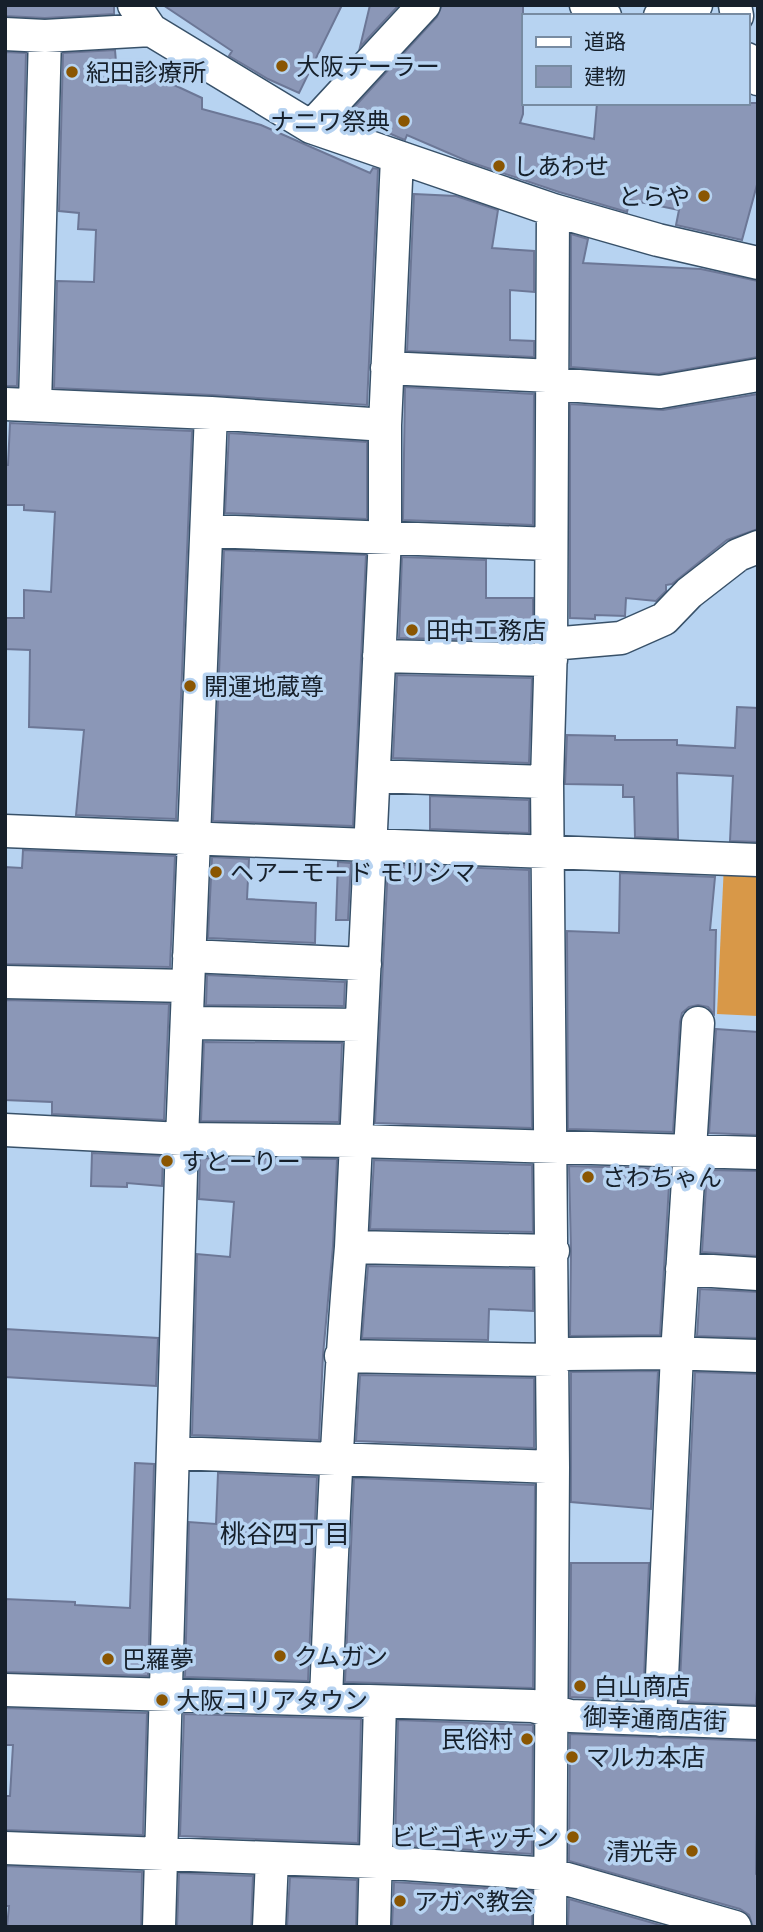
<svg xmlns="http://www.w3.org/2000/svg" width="763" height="1932" font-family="'Libre Baskerville','Noto Sans JP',serif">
<rect width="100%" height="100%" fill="#b7d3f1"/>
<!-- green -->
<path fill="#d89848" d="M724,864L758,867V1016L717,1014Z"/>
<!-- building -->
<path fill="#8b97b7" stroke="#6c7796" stroke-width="2" d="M5,5H114V14L45,18L5,16Z
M163,5H342L299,93L268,79L229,56L232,51Z
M370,5H399L360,47Z
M442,5H523V114L520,123L594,139L597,103H758V181L742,240L676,225L679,210L630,200L627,212L559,192L467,161L407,135L405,140L400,138L347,115L437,17Z
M115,50L116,62L127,63L202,98V109L261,125L370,173L373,168L378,169L367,405L212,395L54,388L57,281L94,282L96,230L78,229L79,213L59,211L63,53Z
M5,52L26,53L17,386H5Z
M414,194L456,196L498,210L492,248L534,251V292L510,290V340L534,341V357L407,351Z
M571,234L588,239L583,263L701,269L758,281V357L659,374L571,367Z
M405,387L534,394L533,525L403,520Z
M758,394V529L727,540L672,584L666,585V591L656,601L626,598L625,616L595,615V619L570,618V404L663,410Z
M10,423L192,431L176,819L76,815L84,730L29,727L30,650L5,649V618H24V590L51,592L55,512L24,510V505H5V465H8Z
M229,433L367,442V519L225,513Z
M224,550L366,555L353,826L213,821Z
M402,557L486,560V598H533V641L399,638Z
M397,675L532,678L529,763L393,758Z
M737,707L758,708V842L730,841L733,776L677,773L678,839L635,837L634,797H623V785L565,784L567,735L615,736V740H677V745L735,748Z
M430,796L529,800V833L430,829Z
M23,850L175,856L170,967L5,964V867L22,868Z
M212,857L249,859L247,899L316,903L315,943L208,938Z
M338,862L351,863L348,920H336Z
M388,864L529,870L532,1128L375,1123Z
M620,873L715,877L710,930H716L714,1014L708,1007L698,1005L689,1007L682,1013L680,1022L673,1132L568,1129L567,931L619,933Z
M207,975L345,982L344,1006L206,1005Z
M5,1000L169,1004L164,1120L52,1114V1102L5,1100Z
M716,1029L758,1032V1135L709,1133Z
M204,1042L342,1043L339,1122L201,1121Z
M92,1153L163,1156L162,1186L127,1183V1187L91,1186Z
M200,1158L337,1159L333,1246L323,1355L319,1440L192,1435L197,1254L230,1257L234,1202L199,1199Z
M374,1160L532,1165L533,1232L370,1229Z
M569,1166L670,1169L660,1335L570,1336L571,1251Z
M707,1170L758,1171V1256L702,1252Z
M368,1266L533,1269V1311L489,1309L488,1340L362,1338Z
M700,1289L758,1292V1338L697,1336Z
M5,1329L158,1338L156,1386L5,1377Z
M658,1371L651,1509L571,1502V1372Z
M695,1372L758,1374V1675L756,1705L679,1702Z
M360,1375L534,1378V1448L356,1441Z
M135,1463L154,1464L148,1676L5,1672V1599L75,1602V1605L130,1608Z
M218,1473L317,1477L308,1681L185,1677L189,1522L216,1524Z
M354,1478L535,1485L533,1688L345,1682Z
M571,1563H649L643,1700L570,1697Z
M5,1708L147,1713L143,1835L5,1830V1796H10L13,1745H5Z
M184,1714L361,1719L358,1843L180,1836Z
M398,1720L533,1725L532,1854L395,1845Z
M570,1734L758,1741L756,1874L758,1875V1927H753L749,1915L740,1909L569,1861Z
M5,1866L142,1872L141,1927H7L9,1906H5Z
M179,1873L253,1876L251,1927H177Z
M290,1877L357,1880L356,1927H287Z
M394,1882L532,1891V1927L392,1926Z
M569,1899L667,1927H568Z"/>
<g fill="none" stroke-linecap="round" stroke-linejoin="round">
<!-- minor casing -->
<g stroke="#385169" stroke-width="35">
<path id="minor" d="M134,5L151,30L311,127L553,210L658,240L758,263
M586,5L605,16
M735,5L737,16
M660,16L696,5
M5,34L45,36L151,30
M747,59L749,68L758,79
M311,127L424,5
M387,368L552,376
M552,384L660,392L758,375
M5,404L211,413L385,425
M35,405L45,36
M207,531L551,544
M551,644L621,638L664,619L689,593L738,555L758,547
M379,656L551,660
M374,776L547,782
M5,831L758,860
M189,956L365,964
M5,982L188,986
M187,1023L361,1025
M5,1130L182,1139L356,1141L758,1153
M351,1247L553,1251
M682,1269L758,1274
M341,1356L553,1360L565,1354L666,1353L758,1356
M174,1453L553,1467
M5,1690L533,1706L570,1716L758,1723
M326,1699C332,1548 338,1398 351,1247L385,537V425L397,158
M660,1720L677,1354L698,1023
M5,1848L377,1862L549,1874L735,1927
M159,1927L182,1139L211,413
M269,1927L272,1859
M374,1927L380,1702
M550,1927L553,1467L547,782L551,644L553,210"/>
</g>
<!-- minor -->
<use href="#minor" stroke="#fff" stroke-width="32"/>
</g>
<!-- markers -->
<g fill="#8a5602" stroke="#b7d3f1" stroke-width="2.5">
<circle cx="282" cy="66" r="7"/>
<circle cx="72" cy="72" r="7"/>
<circle cx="404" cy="121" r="7"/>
<circle cx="499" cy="166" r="7"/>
<circle cx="704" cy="196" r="7"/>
<circle cx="412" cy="630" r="7"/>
<circle cx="190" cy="686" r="7"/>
<circle cx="216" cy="872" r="7"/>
<circle cx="167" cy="1161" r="7"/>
<circle cx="588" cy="1177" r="7"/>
<circle cx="280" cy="1656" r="7"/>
<circle cx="108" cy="1659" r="7"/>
<circle cx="580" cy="1686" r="7"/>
<circle cx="162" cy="1700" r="7"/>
<circle cx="527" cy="1739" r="7"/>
<circle cx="572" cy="1757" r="7"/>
<circle cx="573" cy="1837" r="7"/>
<circle cx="692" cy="1851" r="7"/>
<circle cx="400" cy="1901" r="7"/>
</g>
<g text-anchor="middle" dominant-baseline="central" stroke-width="7" stroke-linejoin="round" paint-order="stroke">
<!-- poi labels -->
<g font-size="24" fill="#16202b" stroke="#b7d3f1" text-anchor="start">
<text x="296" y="66">大阪テーラー</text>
<text x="86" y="72">紀田診療所</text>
<text x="390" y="121" text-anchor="end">ナニワ祭典</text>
<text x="513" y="166">しあわせ</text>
<text x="690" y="196" text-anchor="end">とらや</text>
<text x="426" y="630">田中工務店</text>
<text x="204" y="686">開運地蔵尊</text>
<text x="230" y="872">ヘアーモード モリシマ</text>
<text x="181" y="1161">すとーりー</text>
<text x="602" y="1177">さわちゃん</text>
<text x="294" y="1656">クムガン</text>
<text x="122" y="1659">巴羅夢</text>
<text x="594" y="1686">白山商店</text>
<text x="176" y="1700">大阪コリアタウン</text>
<text x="513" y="1739" text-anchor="end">民俗村</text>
<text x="586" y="1757">マルカ本店</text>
<text x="559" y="1837" text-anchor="end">ビビゴキッチン</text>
<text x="678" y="1851" text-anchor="end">清光寺</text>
<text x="414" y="1901">アガペ教会</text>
</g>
<!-- street labels -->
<g font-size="24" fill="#16202b" stroke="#b7d3f1">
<text transform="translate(655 1719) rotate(2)">御幸通商店街</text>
</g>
<!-- neighbourhood labels -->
<g font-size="26" fill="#16202b" stroke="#b7d3f1">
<text x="285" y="1534">桃谷四丁目</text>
</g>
</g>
<!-- border -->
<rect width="763" height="1932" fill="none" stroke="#16202b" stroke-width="14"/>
<!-- legend -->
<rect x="522" y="14" width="228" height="91" fill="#b7d3f1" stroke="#778ba2" stroke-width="2"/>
<rect x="536" y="37" width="35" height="10" fill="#ffffff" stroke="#778ba2" stroke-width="2"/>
<text x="584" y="49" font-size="21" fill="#16202b">道路</text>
<rect x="536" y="66" width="35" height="21" fill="#8b97b7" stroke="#778ba2" stroke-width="2"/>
<text x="584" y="84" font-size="21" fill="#16202b">建物</text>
</svg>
